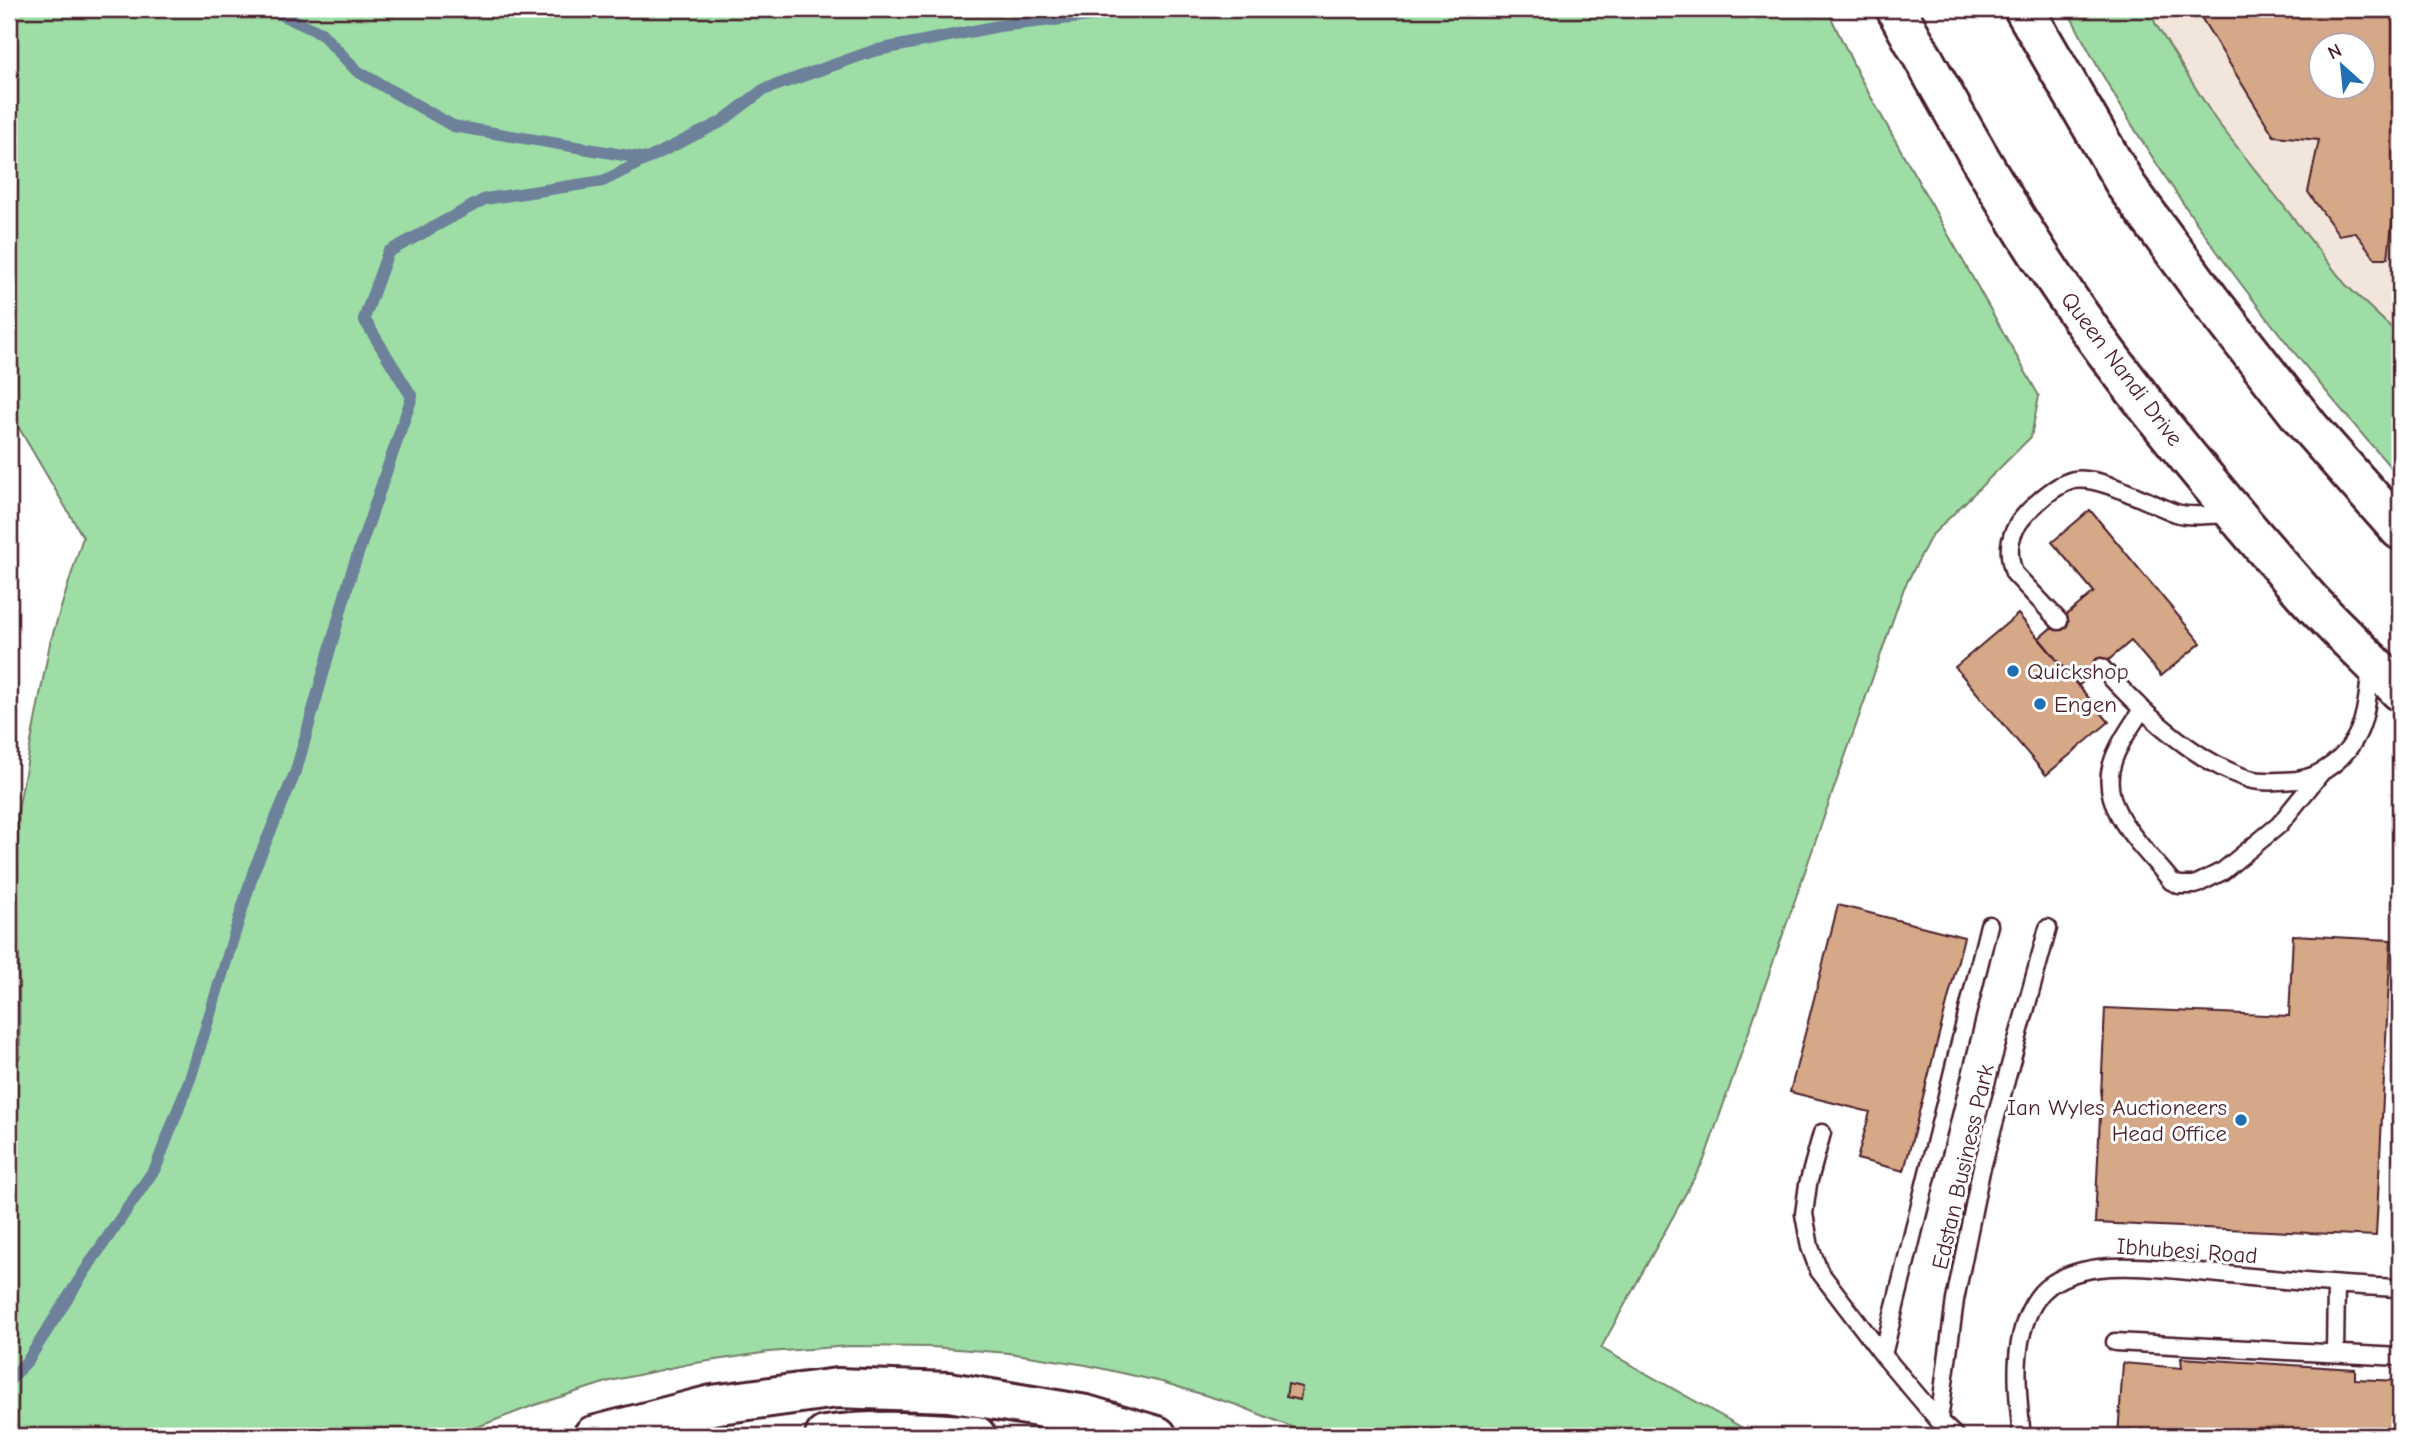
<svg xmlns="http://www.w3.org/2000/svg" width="2409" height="1445" font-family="'Comic Neue',sans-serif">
<rect width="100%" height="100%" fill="#fff"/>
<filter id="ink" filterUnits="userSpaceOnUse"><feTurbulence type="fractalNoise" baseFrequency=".0143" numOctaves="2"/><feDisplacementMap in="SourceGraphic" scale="14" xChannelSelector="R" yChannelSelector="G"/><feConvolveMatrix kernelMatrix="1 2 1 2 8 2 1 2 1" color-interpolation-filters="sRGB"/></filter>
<g filter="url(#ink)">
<!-- built -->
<path fill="#f2e5db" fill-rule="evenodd" d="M2151,9H2400V336L2346,285L2215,119L2155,23ZM2322,46H2364V88H2322Z"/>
<!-- green -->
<path fill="#9edea6" stroke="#747e68" stroke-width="2" d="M9,9H1827L1858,74L2039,396L2031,437L1931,536L1904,588L1704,1160L1601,1348L1757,1436H1314L1237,1405L1162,1382L1086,1365L1009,1353L931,1347L850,1346L769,1352L689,1364L610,1381L532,1406L454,1436H9V1070L20,1057L17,815L50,643L83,537L9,411Z
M2067,9H2151L2155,23L2215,119L2346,285L2400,336V478C2274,334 2154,181 2067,9Z"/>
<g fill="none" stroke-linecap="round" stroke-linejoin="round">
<!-- stream -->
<path stroke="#6d819b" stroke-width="12" d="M269,9L321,33L357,71L453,126L647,159
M9,1381L28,1360L94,1257L156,1167L191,1076L254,870L296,771L351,574L412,397L364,319L388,252L485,199L603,181L721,122L763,90L873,51L999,26L1099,15L1123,9"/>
</g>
<!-- building -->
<path fill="#d5a887" stroke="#4a1f2b" stroke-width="2" fill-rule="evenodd" d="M2196,9H2400V156L2388,258H2375L2355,232L2339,235L2308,192L2319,140L2274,136ZM2322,46H2364V88H2322Z
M2090,510L2201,643L2161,676L2131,641L2078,686L2039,638L2094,592L2052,542Z
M2018,614L2109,722L2046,775L1955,667Z
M1838,905L1964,937L1904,1171L1857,1159L1870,1112L1790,1092Z
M2293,935L2391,940L2376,1236L2095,1223L2105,1008L2289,1016Z
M2181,1358L2355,1369V1379L2399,1381L2398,1436H2118L2123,1363L2182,1368Z
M1288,1384L1302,1387L1300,1400L1286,1397Z"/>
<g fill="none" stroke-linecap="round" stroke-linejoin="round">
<!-- lane casing -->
<g stroke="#4a1f2b" stroke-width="21">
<path id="lane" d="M2059,621L2014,573C2006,550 2009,532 2026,514C2038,501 2057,484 2074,480C2100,475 2150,504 2176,513C2192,518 2213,514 2230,514
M2101,667C2139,709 2194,761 2249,779C2264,783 2282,781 2297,780C2322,777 2347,757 2358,733C2367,715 2369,684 2371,665
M2142,709C2132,726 2119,742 2113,761C2096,808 2145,848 2171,881L2179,885H2195L2223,871L2279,825L2320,774
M1822,1133L1808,1184L1804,1214L1810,1247L1819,1271L1883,1355L1939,1421
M2115,1342L2400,1357
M2335,1353L2336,1285
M1883,1355L1989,925
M1955,1436L1939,1421L1955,1300L1981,1171L2048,928
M2022,1436C2017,1392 2010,1335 2038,1297C2052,1278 2076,1271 2099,1268C2139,1264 2180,1271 2220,1274C2280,1280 2340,1286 2400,1288"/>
</g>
<!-- secondary casing -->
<g stroke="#4a1f2b" stroke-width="44">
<path id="secondary" d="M1896,9C1956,118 2017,228 2090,330C2155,421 2233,513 2307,597C2336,629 2370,659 2400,691
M2024,9L2127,187L2210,300L2309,427L2400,530
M593,1436L712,1405L837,1388L949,1392L1086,1415L1157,1436
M825,1436C875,1429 926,1432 976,1436"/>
</g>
<!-- lane -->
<use href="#lane" stroke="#fff" stroke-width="16"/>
<!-- secondary -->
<use href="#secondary" stroke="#fff" stroke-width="38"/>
</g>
</g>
<!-- markers -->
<g fill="#1f6fb2" stroke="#fff" stroke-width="2.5">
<circle cx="2013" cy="671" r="7"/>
<circle cx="2040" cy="704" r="7"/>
<circle cx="2241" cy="1120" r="7"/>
</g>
<g text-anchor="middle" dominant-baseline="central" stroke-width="6" stroke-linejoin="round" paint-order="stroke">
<!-- street labels -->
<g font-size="23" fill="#4a1f2b" stroke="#fff">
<text transform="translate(2122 369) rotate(53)">Queen Nandi Drive</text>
<text transform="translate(1963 1167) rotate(-77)">Edstan Business Park</text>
<text transform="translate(2187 1251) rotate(4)">Ibhubesi Road</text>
</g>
<!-- poi labels -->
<g font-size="23" fill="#4a1f2b" stroke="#fff" text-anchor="start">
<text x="2027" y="671">Quickshop</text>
<text x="2054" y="704">Engen</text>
<text x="2227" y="1107" text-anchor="end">Ian Wyles Auctioneers<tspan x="2227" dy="26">Head Office</tspan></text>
</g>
</g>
<!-- margin -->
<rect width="2409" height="1445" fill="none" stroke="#fff" stroke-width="35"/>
<rect x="18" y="18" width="2374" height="1410" fill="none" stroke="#4a1f2b" stroke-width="2.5" filter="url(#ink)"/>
<!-- north arrow -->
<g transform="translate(2342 66) rotate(333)"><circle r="33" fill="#ffffff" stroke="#b7a5aa" stroke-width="2"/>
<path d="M0-5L12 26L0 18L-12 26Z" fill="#1f6fb2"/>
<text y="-10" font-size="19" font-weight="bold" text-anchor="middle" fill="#4a1f2b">N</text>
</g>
</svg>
